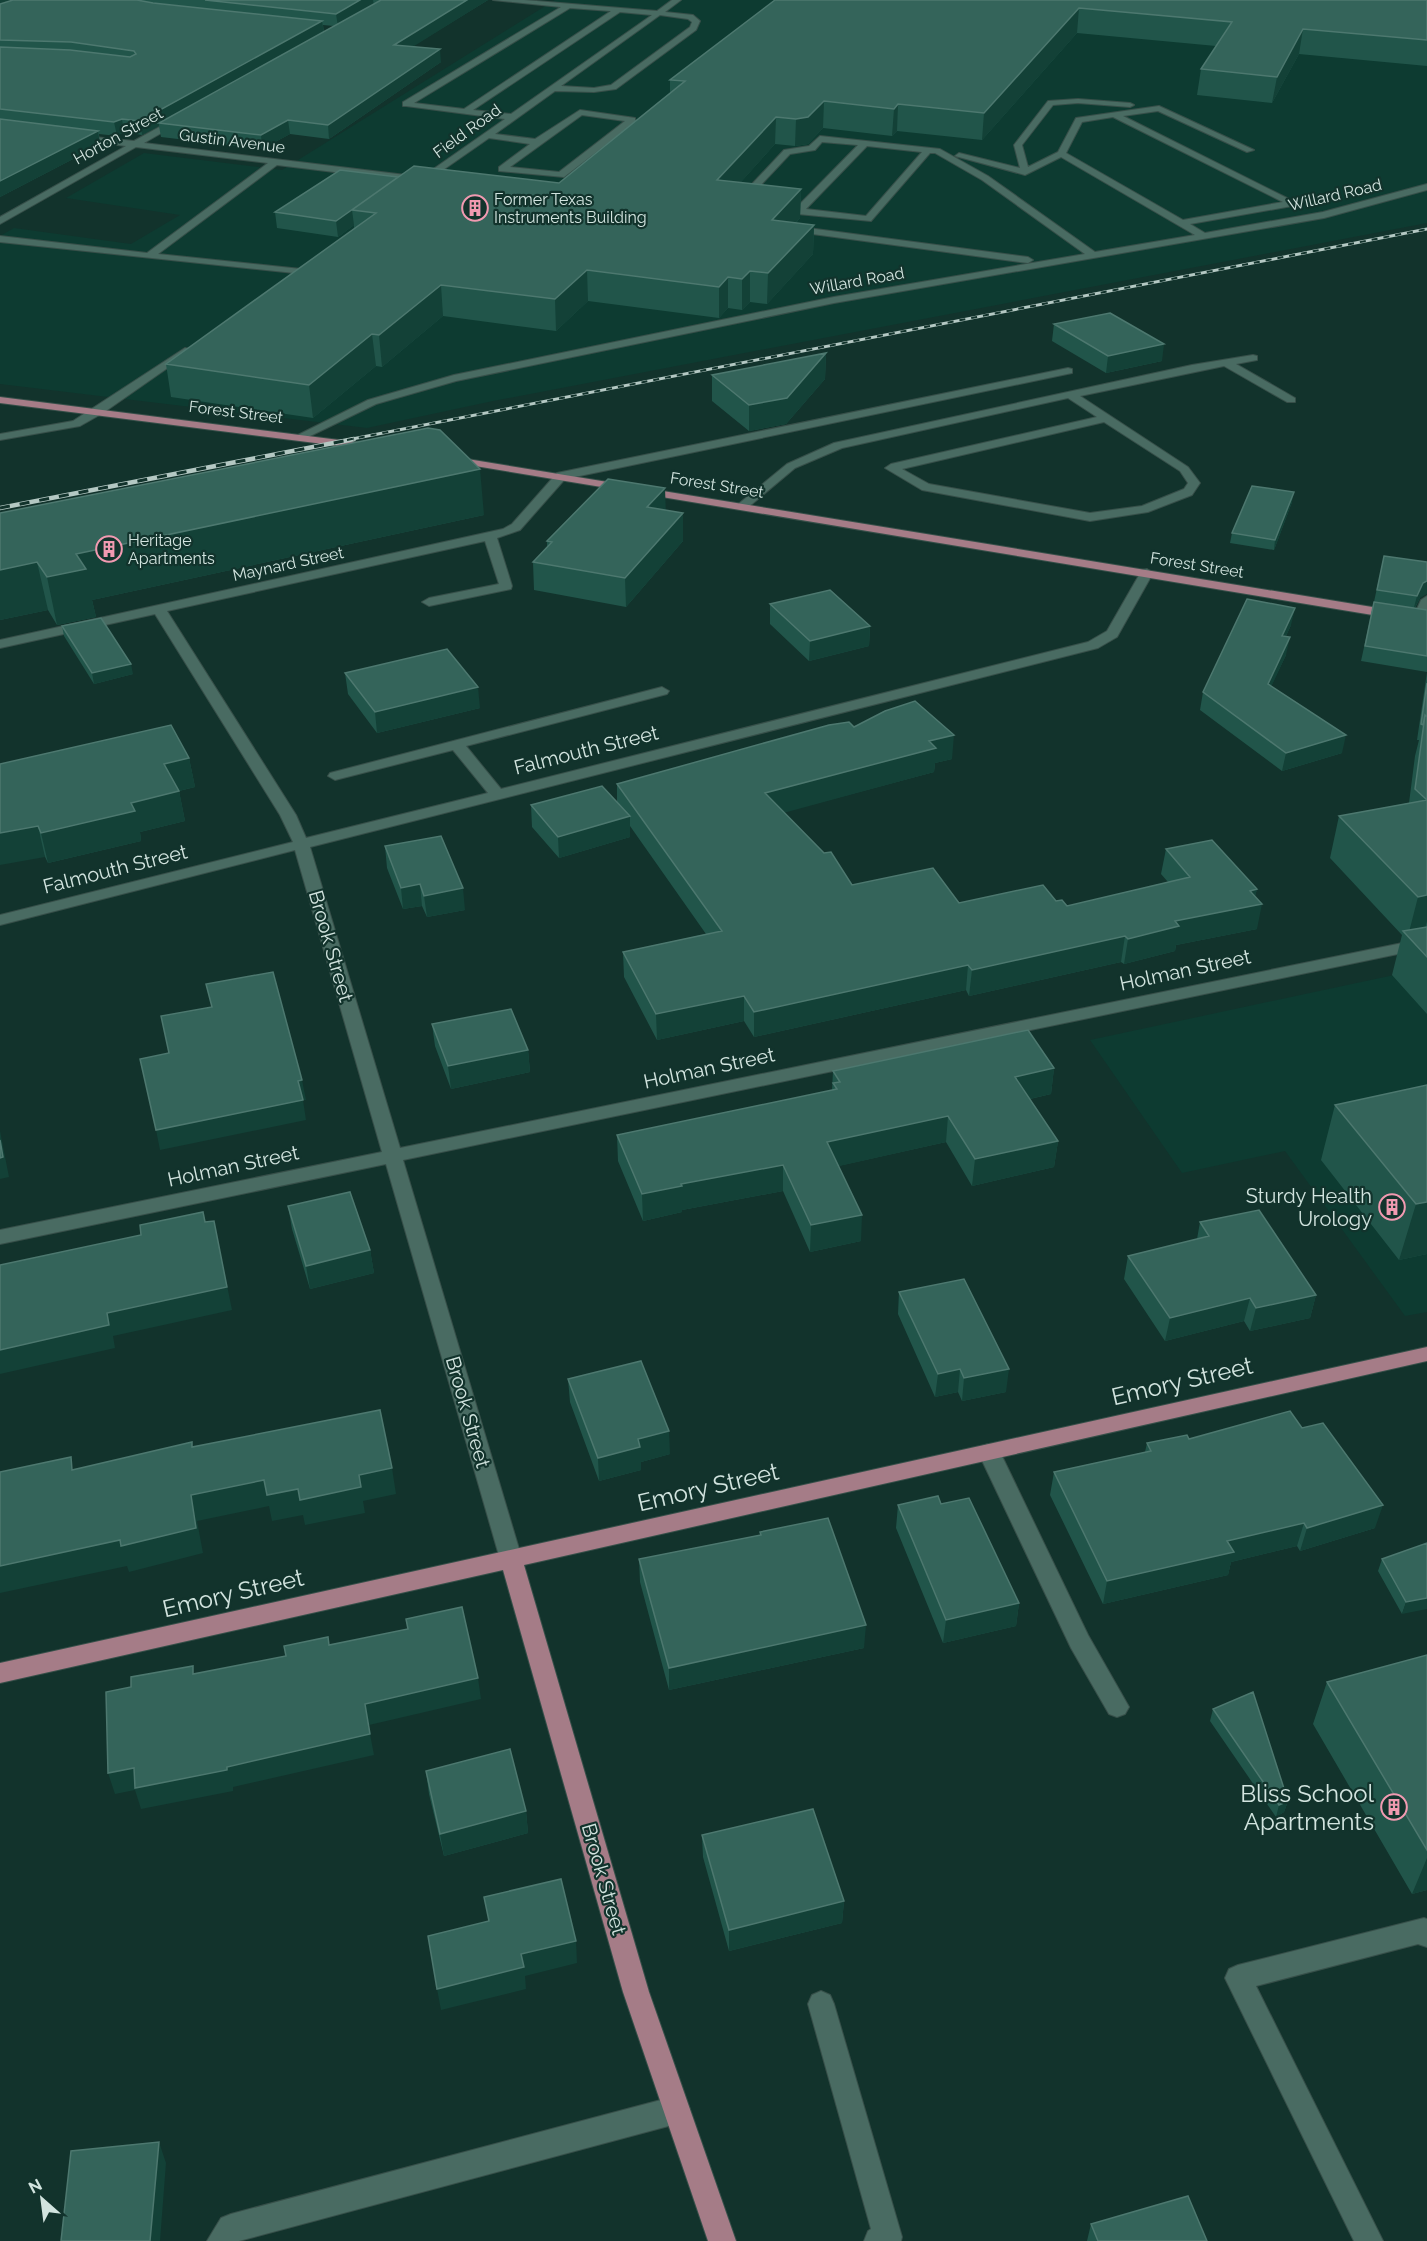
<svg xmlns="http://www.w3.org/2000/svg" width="1427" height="2241" font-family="Raleway,sans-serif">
<rect width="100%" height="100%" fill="#12332c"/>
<!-- built -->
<path fill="#0d3b31" d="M555,0H1427V223L493,401L367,428L0,384V236L14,228L131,244L180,215L66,198L144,153L282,170Z
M1427,968V1312L1405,1316L1285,1151L1182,1173L1090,1040Z"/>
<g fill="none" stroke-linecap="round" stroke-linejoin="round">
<!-- minor casing -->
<g stroke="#374f49" stroke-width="2">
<path id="minor" d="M493,0H524L657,11L672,0H681L665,12L693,15L700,21L696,30L616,89L594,92L555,91L495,134L535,139L580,110L635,118V122L564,177L499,171V167L530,144L489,138L420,186L416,182L277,165L158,254L301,269L306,272L304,274L0,242V236L147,253L268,163L136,147L0,224V217L126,146L77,140L74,139V135L134,141L181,115L184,116V120L144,143L422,177L505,119L406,106H403V102L561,7ZM570,8L611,11L464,109L414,103ZM620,12L652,15L511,114L473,110ZM660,15L688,19L692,22L690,27L611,85L594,88L561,86ZM582,115L625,121L559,172L510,167Z
M1078,99L1130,103L1134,105L1130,107L1078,103L1053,105L1022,145L1028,167L1058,152L1076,118L1159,106L1254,150L1247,152L1158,111L1123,116L1297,203L1292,206L1190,224L1205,233L1323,212L1427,184V190L1324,218L834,303L456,381L376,404L306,438H298L296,436L368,400L454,375L834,297L1085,254L982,180L935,153H930L871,221L777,212L772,209L777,206L796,208L858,145L822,142L815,150L790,154L742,205H736V201L784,150L809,146L820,136L940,149L988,176L1095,252L1195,235L1061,157L1025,175L955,156L959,153L1020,168L1014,145L1048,101ZM1113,117L1283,202L1183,220L1066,153L1082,122ZM867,146L922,152L866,216L806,209Z
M808,228L1028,257L1033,260L1028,263L805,233L803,231Z
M185,348L189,349V353L103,413L80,426L0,440V434L73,421Z
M1253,355L1257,356V360L1236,364L1295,398V402H1287L1224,366L1080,396L1188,467L1200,483L1192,495L1148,512L1090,521L922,490L885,468L891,464L1097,417L1068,398L842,448L795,468L746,509H738L736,506L787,464L834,443L1192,365ZM1104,422L1180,471L1188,483L1184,489L1142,506L1090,513L929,484L902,469Z
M1068,368L1072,369V373L565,479L520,530L497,538L512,586L511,589L429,606L422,602L429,598L499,584L485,541L167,611L296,815L306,838L488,793L453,750L335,780L328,776L330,773L662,687L669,691L667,694L466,746L501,789L1088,642L1107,631L1142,570L1147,569L1153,573L1117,637L1098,648L310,847L400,1148L1427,938V948L403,1160L522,1559L519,1565L511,1568L503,1565L500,1559L386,1164L0,1244V1230L382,1152L295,850L0,925V915L293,842L280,815L155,614L0,648V640L503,529L512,524L557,473Z
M1427,596V618L1425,621H1415L1413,618L1421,600Z
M989,1444L996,1446L1000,1452L1088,1635L1125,1700L1129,1707L1125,1714L1117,1717L1109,1714L1071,1648L978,1452L982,1446Z
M1424,1918L1427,1919V1947L1418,1944L1256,1986L1383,2241H1354L1225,1978L1229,1969L1238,1965Z
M821,1991L830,1995L834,2004L902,2237L901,2241H864L868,2231L871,2229L808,2004L812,1995Z
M676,2096L686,2100L690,2110L686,2120L676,2124L239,2241H207L221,2218L231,2214Z"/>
</g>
<!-- major casing -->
<g stroke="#374f49" stroke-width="2">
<path id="major" d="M0,397L371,444L377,447L371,450L0,403Z
M449,456L1427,616V624L445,461L443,459Z
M1427,1347V1361L524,1565L649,1992L736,2241H708L623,1992L503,1570L0,1683V1663Z"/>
</g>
<!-- minor -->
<use href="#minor" fill="#496b62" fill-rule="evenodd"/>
<!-- major -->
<use href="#major" fill="#a57c87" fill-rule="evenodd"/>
<!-- rail-far1 casing -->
<g stroke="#b4c8c3" stroke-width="3">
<path id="rail-far1" d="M347,440L1427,229"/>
</g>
<!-- rail casing -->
<g stroke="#b4c8c3" stroke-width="4.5">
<path id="rail" d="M0,508L354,439"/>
</g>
<!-- rail-far1 -->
<use href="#rail-far1" stroke="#12332c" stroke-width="2" stroke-dasharray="6" stroke-linecap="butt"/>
<!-- rail -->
<use href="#rail" stroke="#12332c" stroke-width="3" stroke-dasharray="10" stroke-linecap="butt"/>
</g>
<!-- wall -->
<path fill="#21554a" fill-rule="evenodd" d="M0,0H10L11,1L13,0H488L413,46L441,62L329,139L290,134L262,149L161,137L159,126L142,135L124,132L117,136L99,134L100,145L0,197ZM323,25L334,26L324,32Z
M775,0H1427V66L1299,54L1272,103L1197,95L1201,69L1216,46L1077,33L982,140L897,131L892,136L823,128L808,144L795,146L775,144L740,183L801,189L800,218L796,223L814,225L813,254L767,304L750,302L742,310L728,308L719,318L588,301L556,331L443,316L382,367L376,366L313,418L171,397L166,364L354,229V225L338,237L277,228L275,212L398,177L559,183L670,93V80Z
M1054,324L1162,361L1106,373L1052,341Z
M826,353L825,379L786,424L749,431L712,401V375Z
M1292,502L1274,550L1230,543L1232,533Z
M666,510L683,513V541L626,607L534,590L533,562L547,547V541Z
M0,513L484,515L92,600L96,617L57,625L48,610L0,620Z
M1384,556L1420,598L1415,608L1427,610V1014L1392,975L1402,935L1330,858L1339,816L1409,803L1415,756L1419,740H1417L1427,672L1361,661Z
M770,604L870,626L869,646L809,661L770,624Z
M1291,625L1286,636V655L1271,686L1342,753L1282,771L1200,710L1203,692Z
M62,626L133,674L94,684L64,636Z
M345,673L480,708L377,733L348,694Z
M854,727L952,759L935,763L934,772L784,812L852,885L959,903L1056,901L1067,906L1168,882L1161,874L1166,849L1257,889L1255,896L1257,929L1176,945L1175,951L1124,964L1121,962L969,996L966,990L754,1037L744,1021L657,1040L624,977L623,952L706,934L630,826V837L559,858L532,827L531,805L617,803V784Z
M189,758L195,787L179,791L185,821L140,832L141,841L48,863L0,764Z
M385,846L465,910L427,917L422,906L403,909L387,868Z
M432,1024L528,1050L530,1072L451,1089L435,1046Z
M1054,1068L1051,1094L1030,1099L1058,1141L1054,1167L972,1186L946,1142L838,1166L861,1241L810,1252L783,1191L682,1210V1212L643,1221L618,1161L617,1135L832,1090L833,1071Z
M1427,1085V1254L1399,1260L1321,1160L1335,1105Z
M288,1206L370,1250L374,1273L310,1289L292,1229Z
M1200,1222L1316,1295L1310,1318L1250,1331L1244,1321L1165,1341L1124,1279L1128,1256L1197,1239Z
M899,1292L1006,1392L962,1401L958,1392L935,1397L898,1314Z
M568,1379L670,1454L641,1462V1470L599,1481L570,1402Z
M1189,1439L1375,1528L1300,1551L1297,1546L1231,1562L1228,1575L1103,1604L1050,1495L1054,1472L1145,1452L1147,1443Z
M941,1504L1019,1603L1016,1626L943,1643L896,1528L898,1505Z
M760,1532L864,1648L669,1690L640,1582L639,1559L760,1535Z
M1427,1543L1402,1614L1378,1571L1382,1559Z
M1427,1655V1890L1412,1894L1313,1724L1327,1682Z
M1213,1709L1288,1801L1284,1812L1276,1817L1210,1721Z
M426,1771L526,1811L528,1833L444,1856L429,1794Z
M702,1835L844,1901L842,1923L729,1951L703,1857Z
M1091,2224L1207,2241H1087Z"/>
<!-- shaded-wall -->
<path fill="#134137" d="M0,0H10L11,5L0,9Z
M360,0H373L374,5L338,27L336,14Z
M467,0H488L395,58L394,45Z
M1079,8L1077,33L982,140L984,113Z
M322,21L324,33L159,123V126L142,135L140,121Z
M1303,29L1299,54L1272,103L1277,77Z
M440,49L441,62L329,139L328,125Z
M824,101L823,128L808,144L795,146L796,119Z
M898,104L897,131L892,136L894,109Z
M776,117L775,144L717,209V180Z
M122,119L124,132L117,136L114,122Z
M288,120L290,134L262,149L261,135Z
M98,131L100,145L0,197V181Z
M398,177L352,210L354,225L338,237L336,221Z
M801,189L800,218L771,249L772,220Z
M814,225L813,254L767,304L768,273Z
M587,270L588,301L556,331L555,299Z
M750,271V302L742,310V279Z
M728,277V308L719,318V287Z
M441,285L443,316L382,367L379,335Z
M372,334L376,366L313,418L309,385Z
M1164,344L1162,361L1106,373L1108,356Z
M826,353L825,379L786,424L749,431V405Z
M480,469L484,515L92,600L96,617L57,625L47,577L76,554Z
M665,488L666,516L647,507Z
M1294,492L1292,502L1274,550L1275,540Z
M683,513V541L626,607L625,578Z
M37,562L48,610L0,620V570Z
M1427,581V594L1420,598L1413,611L1417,596L1423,583Z
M1295,608L1291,625L1278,653L1282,636Z
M870,626L869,646L809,661L810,641Z
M1290,637L1286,655L1264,702L1268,684Z
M131,664L133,674L94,684L92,673Z
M478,687L480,708L377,733L375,712Z
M954,735L952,759L935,763L934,772L765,818V793L929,741Z
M1346,735L1342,753L1282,771L1286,753Z
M189,758L195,787L170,793L164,764Z
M179,791L185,821L140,832L141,841L48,863L41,833L131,803Z
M630,816V837L559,858L558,837Z
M38,826L45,857L0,865V833Z
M420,884L422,906L403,909L401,888Z
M463,888L465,910L427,917L424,896Z
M1257,889L1253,905L1262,904L1257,929L1176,945L1175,951L1124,964L1128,939L1175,921L1250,891Z
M1427,893V921L1423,937L1408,936L1418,897Z
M1125,936L1121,962L969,996L972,970Z
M968,965L966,990L754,1037V1012Z
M744,996V1021L657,1040L656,1014Z
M528,1050L530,1072L451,1089L448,1066Z
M1054,1068L1051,1094L1012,1103L1015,1077Z
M302,1080L306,1100H303L306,1120L160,1150L156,1130Z
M948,1116L946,1142L826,1169L827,1142Z
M0,1131L9,1177L0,1179Z
M1058,1141L1054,1167L972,1186L975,1159Z
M783,1165V1191L682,1210V1212L643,1221L642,1194L681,1184Z
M1427,1202V1254L1399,1260L1416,1204Z
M862,1215L861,1241L810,1252L811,1225Z
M214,1221L232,1310L113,1336L115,1348L0,1374V1350L107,1313Z
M370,1250L374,1273L310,1289L306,1266Z
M1316,1295L1310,1318L1250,1331L1256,1308Z
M1250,1298L1244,1321L1165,1341L1170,1318Z
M960,1369L958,1392L935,1397L938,1374Z
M1009,1369L1006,1392L962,1401L964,1378Z
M669,1431L670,1454L641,1462V1470L599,1481L598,1458L638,1439Z
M392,1468L396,1494L363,1501L365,1513L305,1525L303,1515L272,1521L269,1506L197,1521L203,1553L129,1572L127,1566L0,1593V1566L191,1495L264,1480L359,1475Z
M1383,1505L1375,1528L1300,1551L1307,1528Z
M1304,1523L1297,1546L1231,1562L1228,1575L1103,1604L1107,1581L1227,1541Z
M1427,1598V1609L1402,1614L1406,1602Z
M1019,1603L1016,1626L943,1643L946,1620Z
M866,1625L864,1648L669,1690V1668Z
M478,1678L481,1699L369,1725L365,1704Z
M370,1734L374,1755L233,1787V1791L141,1809L135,1790L115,1794L108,1773L134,1768L227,1767Z
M1288,1801L1284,1812L1276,1817L1279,1805Z
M526,1811L528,1833L444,1856L440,1834Z
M1427,1858V1890L1412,1894Z
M844,1901L842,1923L729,1951V1930Z
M576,1941L577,1963L525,1976L526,1989L441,2010L437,1989L521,1954Z
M159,2142L166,2163L160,2241H150Z"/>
<!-- building -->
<path fill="#34645a" stroke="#4d786f" stroke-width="1.5" d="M13,0H137L153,3L322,21L140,121L122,119L114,122L0,109V47L70,50L130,57L136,54L134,51L71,42L0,40V4Z
M205,0H360L336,14Z
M381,0H467L394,45L440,49L328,125L288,120L261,135L159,123Z
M775,0H1427V40L1303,29L1277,77L1201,69L1232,22L1079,8L984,113L898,104L894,109L824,101L808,117L796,119L776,117L717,180L801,189L772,220L814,225L768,273L750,271L742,279L728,277L719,287L587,270L555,299L441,285L379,335L372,334L309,385L166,364L376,213L352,210L414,166L559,183L685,81L670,80Z
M0,119L98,131L0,181Z
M340,170L398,177L336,221L275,212Z
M1110,313L1164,344L1108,356L1054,324Z
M826,353L787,398L749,405L712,375Z
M428,428L440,430L480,469L76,554L86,569L47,577L37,562L0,570V513Z
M608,479L665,488L647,507L683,513L625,578L533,562L552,542L547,541Z
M1252,486L1294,492L1275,540L1232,533Z
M1384,556L1427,562V581L1423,583L1417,596L1377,590Z
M830,590L870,626L810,641L770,604Z
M1247,599L1295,608L1282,636L1290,637L1268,684L1346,735L1286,753L1203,692Z
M1374,602L1427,610V656L1365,646Z
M101,618L131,664L92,673L62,626Z
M447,649L478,687L375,712L345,673Z
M1427,683V717L1425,715L1423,725L1421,724Z
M915,701L954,735L929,741L936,748L765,793L824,853L831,852L852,885L933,868L959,903L1043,885L1056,901L1062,900L1067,906L1190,877L1166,849L1212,840L1257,889L1250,891L1262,904L1175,921L1179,926L1128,939L1125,936L972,970L968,965L754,1012L744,996L656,1014L623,952L722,931L617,784L829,725L849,722L854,727L885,711Z
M1425,715L1427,717V895L1418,897L1339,816L1427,800L1415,789Z
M171,725L189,758L164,764L179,791L131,803L135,811L41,833L38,826L0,833V764Z
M602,786L630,816L558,837L531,805Z
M441,836L463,888L424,896L420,884L401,888L385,846Z
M1427,927V957L1403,931Z
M273,972L302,1080L298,1081L303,1100L156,1130L140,1059L169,1053L161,1016L212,1007L206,984Z
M511,1009L528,1050L448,1066L432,1024Z
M1028,1030L1054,1068L1015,1077L1058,1141L975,1159L948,1116L827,1142L862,1215L811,1225L783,1165L681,1184L682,1186L642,1194L617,1135L837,1089L833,1083L840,1082L833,1071Z
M1427,1085V1202L1416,1204L1335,1105Z
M0,1140L3,1157L0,1158Z
M350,1192L370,1250L306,1266L288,1206Z
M1259,1210L1316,1295L1256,1308L1250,1298L1170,1318L1128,1256L1209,1236L1200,1222Z
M203,1212L205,1222L214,1221L227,1287L107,1313L109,1325L0,1350V1265L141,1235L140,1225Z
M964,1279L1009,1369L964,1378L960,1369L938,1374L899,1292Z
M641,1361L669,1431L638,1439L640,1447L598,1458L568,1379Z
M380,1410L392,1468L359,1475L361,1487L300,1500L298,1489L267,1495L264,1480L191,1495L196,1528L121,1546L120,1540L0,1566V1472L71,1457L72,1470L192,1442V1447Z
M1290,1411L1302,1428L1323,1423L1383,1505L1307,1528L1304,1523L1227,1541L1234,1552L1107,1581L1054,1472L1151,1451L1147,1443L1187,1435L1189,1439Z
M938,1496L941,1504L969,1498L1019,1603L946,1620L898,1505Z
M828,1518L866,1625L669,1668L639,1559L761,1535L760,1532Z
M1427,1543V1598L1406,1602L1382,1559Z
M462,1607L478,1678L365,1704L370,1734L227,1767V1770L135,1788L134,1768L108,1773L106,1692L131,1687V1677L193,1666V1674L286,1656L284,1646L328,1637L329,1645L408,1629L406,1619Z
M1427,1655V1850L1327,1682Z
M1253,1692L1288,1801L1279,1805L1213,1709Z
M510,1749L526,1811L440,1834L426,1771Z
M813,1809L844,1901L729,1930L702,1835Z
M561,1879L576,1941L521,1954L524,1967L437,1989L428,1936L489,1921L484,1897Z
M159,2142L150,2241H61L71,2151Z
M1188,2196L1207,2241H1098L1091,2224Z"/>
<!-- icons -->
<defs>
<g id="building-ring" transform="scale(1.35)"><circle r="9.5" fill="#12332c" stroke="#f19ab1" stroke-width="1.5"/><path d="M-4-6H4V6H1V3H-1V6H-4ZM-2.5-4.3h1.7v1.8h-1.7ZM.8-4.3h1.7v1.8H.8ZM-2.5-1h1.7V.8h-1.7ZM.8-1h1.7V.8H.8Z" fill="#f19ab1"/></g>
</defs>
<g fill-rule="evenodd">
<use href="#building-ring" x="475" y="208"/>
<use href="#building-ring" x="109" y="549"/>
<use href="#building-ring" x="1392" y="1207"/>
<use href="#building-ring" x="1394" y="1807"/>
</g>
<g text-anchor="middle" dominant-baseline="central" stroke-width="4.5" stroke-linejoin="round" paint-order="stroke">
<!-- far-street labels -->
<g font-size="16" fill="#d2e4df" stroke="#12332c">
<text transform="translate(467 131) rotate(-36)">Field Road</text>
<text transform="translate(118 136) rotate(-29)">Horton Street</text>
<text transform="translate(232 141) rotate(7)">Gustin Avenue</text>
<text transform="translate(1335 195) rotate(-13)">Willard Road</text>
<text transform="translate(857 281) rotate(-10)">Willard Road</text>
<text transform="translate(236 412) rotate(7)">Forest Street</text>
<text transform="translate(717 485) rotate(9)">Forest Street</text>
<text transform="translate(288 564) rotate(-12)">Maynard Street</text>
<text transform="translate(1197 565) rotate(9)">Forest Street</text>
</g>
<!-- far-poi labels -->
<g font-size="16" fill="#d2e4df" stroke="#12332c" text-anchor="start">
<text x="494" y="199">Former Texas<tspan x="494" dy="18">Instruments Building</tspan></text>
<text x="128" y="540">Heritage<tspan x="128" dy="18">Apartments</tspan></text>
</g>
<!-- street labels -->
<g font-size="20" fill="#d2e4df" stroke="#12332c">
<text transform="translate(586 750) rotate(-14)">Falmouth Street</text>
<text transform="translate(115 869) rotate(-14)">Falmouth Street</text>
<text transform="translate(331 946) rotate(74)">Brook Street</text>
<text transform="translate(1185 970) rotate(-12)">Holman Street</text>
<text transform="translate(709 1068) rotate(-12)">Holman Street</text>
<text transform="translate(233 1166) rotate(-12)">Holman Street</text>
<text transform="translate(468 1412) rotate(74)">Brook Street</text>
<text transform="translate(604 1879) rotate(74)">Brook Street</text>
</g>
<!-- poi labels -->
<g font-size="20" fill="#d2e4df" stroke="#12332c" text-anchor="end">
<text x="1372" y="1196">Sturdy Health<tspan x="1372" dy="23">Urology</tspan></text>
</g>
<!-- near-street labels -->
<g font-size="24" fill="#d2e4df" stroke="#12332c">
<text transform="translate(1182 1381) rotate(-13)">Emory Street</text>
<text transform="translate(708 1487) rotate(-13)">Emory Street</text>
<text transform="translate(233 1593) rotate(-13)">Emory Street</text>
</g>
<!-- near-poi labels -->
<g font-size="24" fill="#d2e4df" stroke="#12332c" text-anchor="end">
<text x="1374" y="1793">Bliss School<tspan x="1374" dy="28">Apartments</tspan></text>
</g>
</g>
<!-- north arrow -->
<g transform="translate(42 2199) rotate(332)" stroke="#12332c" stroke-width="4.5" paint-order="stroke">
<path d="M0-4.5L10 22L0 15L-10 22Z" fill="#d2e4df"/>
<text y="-9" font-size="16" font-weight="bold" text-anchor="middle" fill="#d2e4df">N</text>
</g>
</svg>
